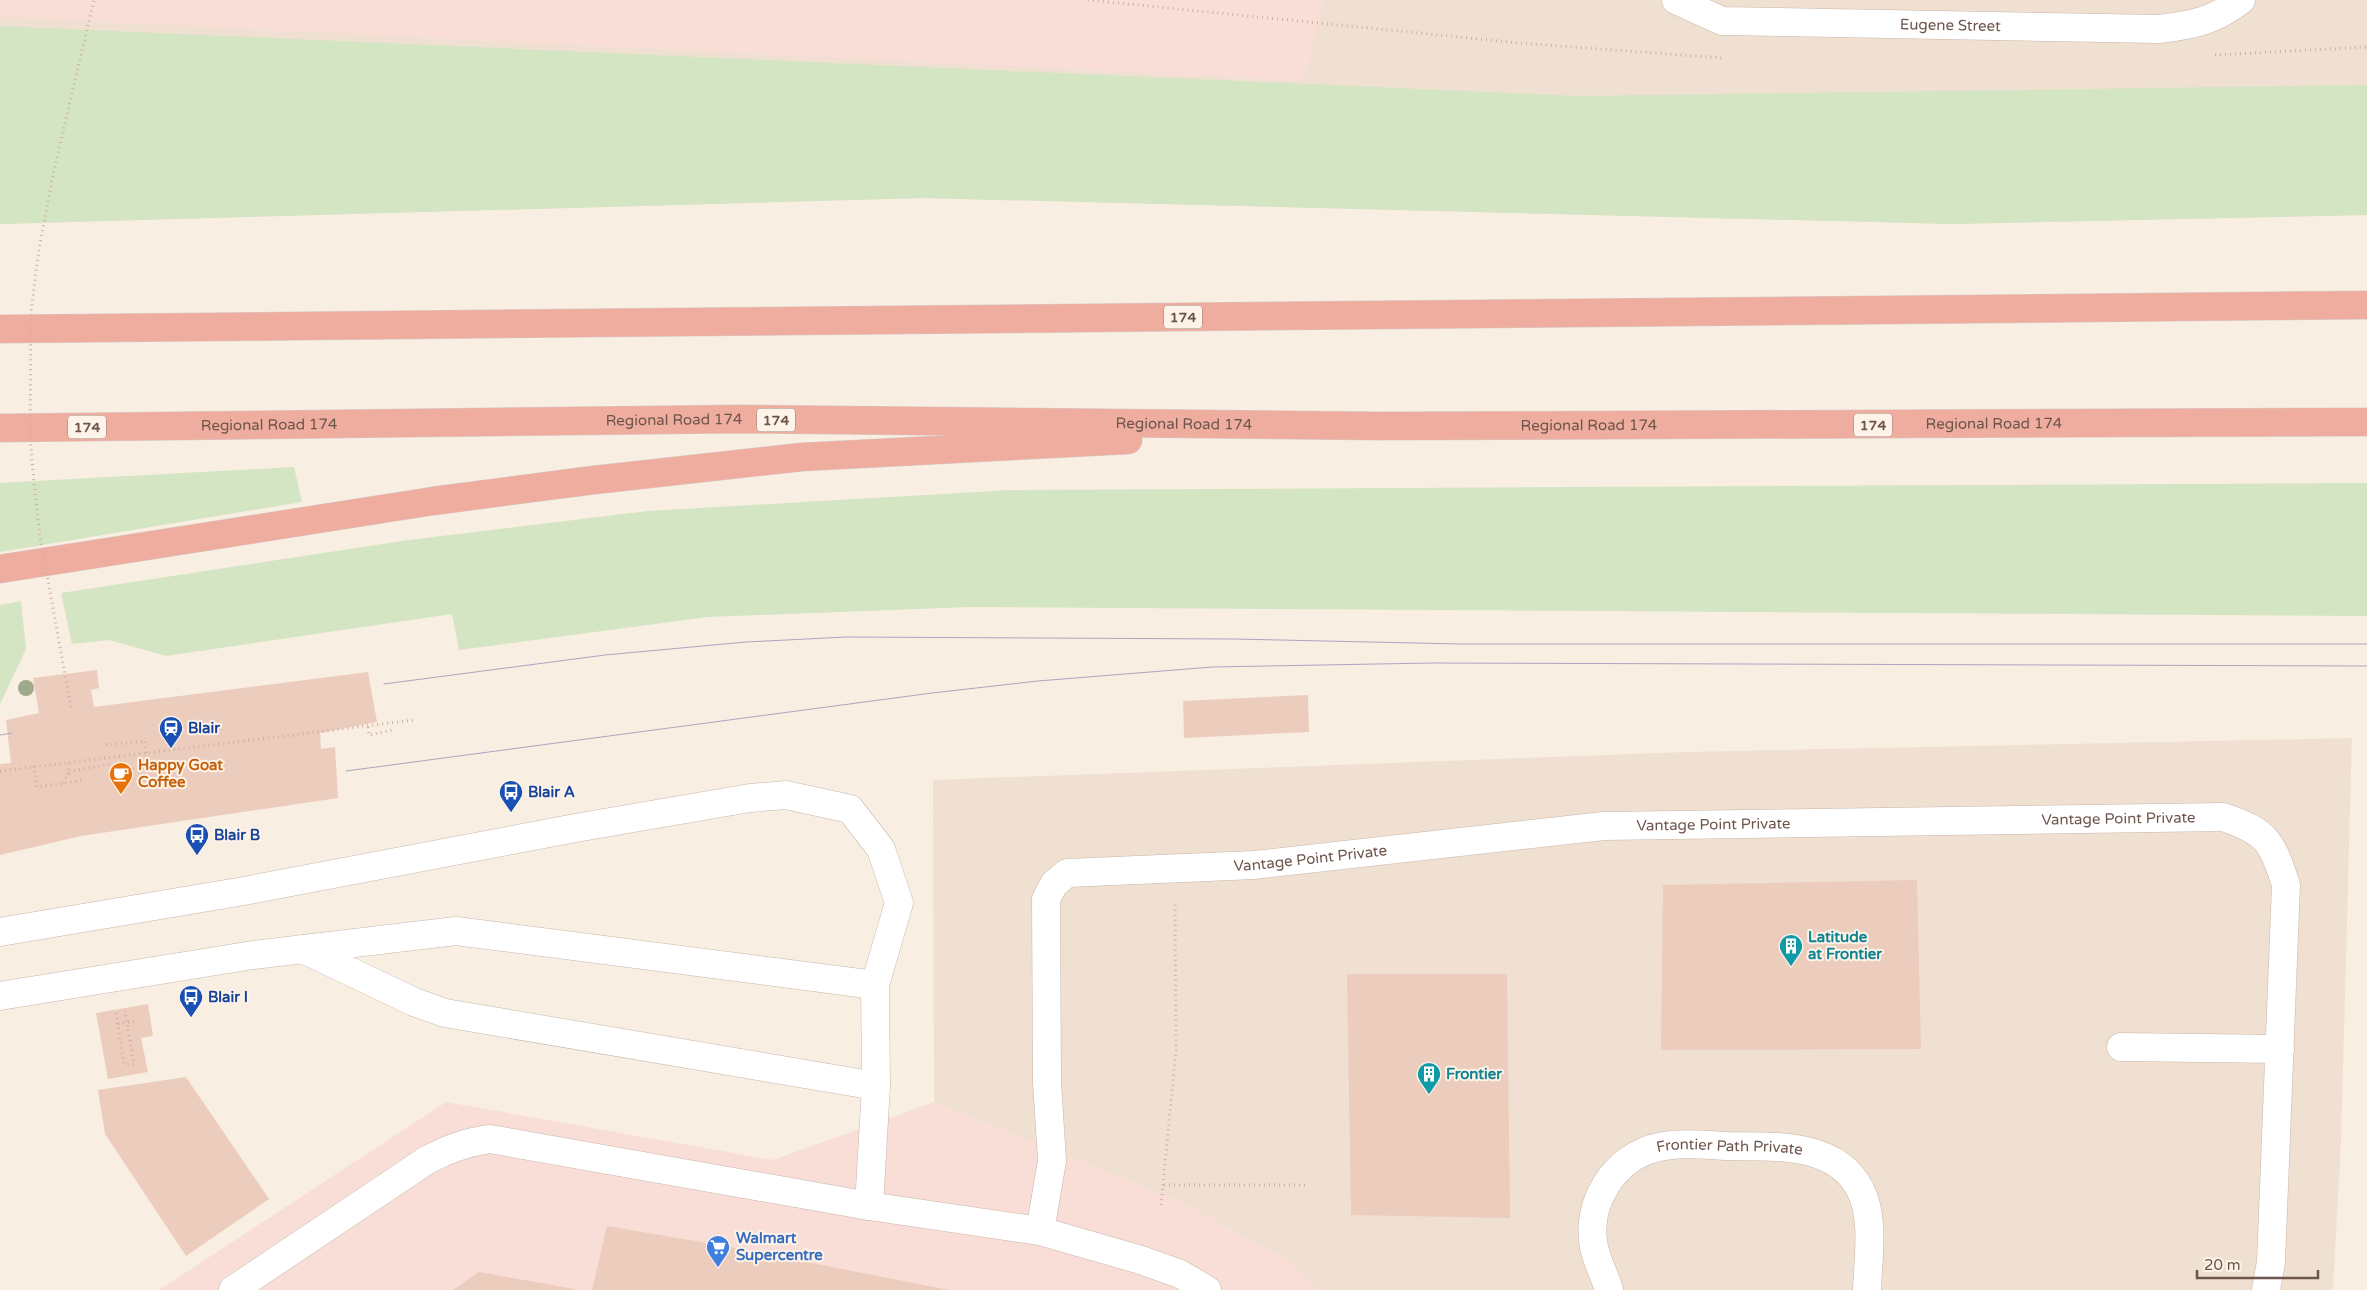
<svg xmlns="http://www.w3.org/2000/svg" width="2367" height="1290" font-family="'Varela Round',sans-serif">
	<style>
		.residential { fill: #f0e0d1 }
		.commercial { fill: #f9ded7 }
		.green { fill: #d3e5c3 }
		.building { fill: #ecccbd }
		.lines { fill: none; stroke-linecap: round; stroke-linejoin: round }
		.minor-casing { stroke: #c8b6aa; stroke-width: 29 }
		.highway-casing { stroke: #d6cfcd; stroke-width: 29 }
		.path { stroke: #d0afa0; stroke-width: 3; stroke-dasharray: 1 4; stroke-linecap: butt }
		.minor { stroke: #fff; stroke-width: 28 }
		.highway { stroke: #eead9f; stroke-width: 28 }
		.tram { stroke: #b0a3c1; stroke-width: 1 }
		.path-bridge { stroke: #d0afa0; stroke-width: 3; stroke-dasharray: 1 4; stroke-linecap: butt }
		.tree { fill: #9faa8c }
		.labels { text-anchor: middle; stroke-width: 4; stroke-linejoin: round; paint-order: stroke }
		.shield { fill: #fdf3e8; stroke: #99847a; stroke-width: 1 }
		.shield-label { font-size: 14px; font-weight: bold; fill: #6e554b }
		.street-label { font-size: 15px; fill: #6e554b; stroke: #fdf3e8 }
		.transit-label { font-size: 15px; font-weight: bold; fill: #164399; stroke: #fdf3e8; text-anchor: start }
		.food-label { font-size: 15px; font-weight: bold; fill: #c56008; stroke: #fdf3e8; text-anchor: start }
		.culture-label { font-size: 15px; font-weight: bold; fill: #0d838f; stroke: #fdf3e8; text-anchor: start }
		.shop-label { font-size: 15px; font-weight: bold; fill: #366cbe; stroke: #fdf3e8; text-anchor: start }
	</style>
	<rect width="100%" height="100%" fill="#f9eee2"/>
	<path class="residential" d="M0,0h2367v215l-415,9 -1030,-26 -922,26z
		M2352,738l-11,403 -8,149h-1014l-28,-28 -110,-60 -247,-100 -1,-322 754,-28z"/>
	<path class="commercial" d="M0,0h1325l-21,81 -1304,-64z
		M446,1102l327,58 161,-58 247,100 110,60 28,28h-1160z"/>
	<path class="green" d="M0,26l1579,70 788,-11v130l-415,9 -1030,-26 -922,26z
		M294,467l8,35 -302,50v-69z
		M2367,483v133l-1397,-9 -262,10 -249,33 -7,-36 -286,42 -57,-16 -37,4 -11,-51 348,-53 239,-29 363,-21z
		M21,601l5,48 -26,55v-99z"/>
	<path class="building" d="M97,670l2,18 -8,2 3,17 274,-35 9,50 -57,11 1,16 14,-2 3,51 -257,38 -81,19v-91l11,-1 -5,-43 33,-7 -6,-35z
		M1308,695l1,37 -125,6 -1,-37z
		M1917,880l4,169 -260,1 2,-165z
		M1347,974h160l3,244 -159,-3z
		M148,1004l5,32 -12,2 7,34 -40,7 -12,-66z
		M186,1077l83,122 -83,57 -81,-122 -7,-44z
		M607,1226l118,20 224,44h-357z
		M479,1272l96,17v1h-122z"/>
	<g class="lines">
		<g class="minor-casing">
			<g id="minor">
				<path id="s1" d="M1676,0l46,21 437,8c34,-4 55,-8 82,-29"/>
				<path d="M0,932l244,-41 337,-64 169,-29 36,-3 64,14 31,40 18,54 -24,82 1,101 -7,120"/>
				<path d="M303,949l111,53 31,11 431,73"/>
				<path d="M0,996l253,-41 203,-24 419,54"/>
				<path d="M2121,1047l159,2"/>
				<path id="s2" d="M1040,1231l12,-70 -5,-79 -1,-183 8,-15 13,-11 187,-8 350,-39 619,-9c45,15 49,25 63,68l-15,377 -5,28"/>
				<path d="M233,1290l194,-130c21,-11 39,-18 63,-21l379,67 171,25 101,29 39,14 27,16"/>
				<path id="s3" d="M1609,1290c-4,-14 -12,-28 -15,-43 -9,-44 21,-91 65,-100 22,-5 46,-2 68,-1 46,1 108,-5 133,43 15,29 8,69 7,101"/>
			</g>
		</g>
		<g class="highway-casing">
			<g id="highway">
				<path d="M0,329l2367,-24"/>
				<path id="s4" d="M0,428l739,-9 639,7 989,-4"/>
				<path d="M0,569l433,-68 161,-21 208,-23 326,-17"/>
			</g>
		</g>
		<path class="path" d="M1088,0l431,43 203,15
			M2215,55l152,-8
			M368,727l1,8 23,-5
			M106,745l39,-4 3,26 -37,5
			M34,766l3,21 48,-7
			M0,771l414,-51
			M69,772l40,-8
			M63,783l6,-11 -1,-9
			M116,1013l8,51h10l-9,-53
			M118,1024l17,-3
			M1164,1185h142
			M1161,1205l15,-154 -1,-147"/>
		<use href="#minor" class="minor"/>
		<use href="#highway" class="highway"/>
		<path class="tram" d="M384,684l221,-29 141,-13 100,-5 388,2 226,5h907
			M0,735l12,-2
			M346,771l586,-78 106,-12 174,-14 220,-4 935,3"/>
		<path class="path-bridge" d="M71,707l-31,-170 -6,-54 -4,-45 1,-127 8,-62 15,-79 40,-170"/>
	</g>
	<circle class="tree" cx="26" cy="688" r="8"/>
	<defs>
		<g id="station-pin" transform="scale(1.25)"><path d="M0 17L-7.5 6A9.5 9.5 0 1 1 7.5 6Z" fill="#1a4fb4" stroke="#fdf3e8"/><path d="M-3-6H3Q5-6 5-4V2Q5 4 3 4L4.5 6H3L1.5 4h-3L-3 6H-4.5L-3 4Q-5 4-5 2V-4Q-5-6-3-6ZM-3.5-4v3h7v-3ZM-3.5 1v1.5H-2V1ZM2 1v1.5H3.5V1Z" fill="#fff"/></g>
		<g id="cafe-pin" transform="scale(1.25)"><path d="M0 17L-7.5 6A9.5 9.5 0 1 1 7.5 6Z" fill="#e8710a" stroke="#fdf3e8"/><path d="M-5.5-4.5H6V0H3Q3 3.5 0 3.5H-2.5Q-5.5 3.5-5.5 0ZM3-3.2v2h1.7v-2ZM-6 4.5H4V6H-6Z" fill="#fff"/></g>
		<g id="bus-pin" transform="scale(1.25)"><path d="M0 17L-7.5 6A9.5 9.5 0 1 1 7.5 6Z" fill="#1a4fb4" stroke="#fdf3e8"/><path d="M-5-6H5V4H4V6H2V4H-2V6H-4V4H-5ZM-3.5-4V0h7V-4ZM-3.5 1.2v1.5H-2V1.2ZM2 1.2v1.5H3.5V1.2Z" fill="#fff"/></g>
		<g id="building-pin" transform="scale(1.25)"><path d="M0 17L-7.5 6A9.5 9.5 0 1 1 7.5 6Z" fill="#0f9aa8" stroke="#fdf3e8"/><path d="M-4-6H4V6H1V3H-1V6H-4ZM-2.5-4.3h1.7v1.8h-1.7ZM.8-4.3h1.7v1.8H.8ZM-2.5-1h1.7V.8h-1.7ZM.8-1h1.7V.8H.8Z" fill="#fff"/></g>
		<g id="supermarket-pin" transform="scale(1.25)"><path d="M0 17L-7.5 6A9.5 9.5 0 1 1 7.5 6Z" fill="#3f7fe0" stroke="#fdf3e8"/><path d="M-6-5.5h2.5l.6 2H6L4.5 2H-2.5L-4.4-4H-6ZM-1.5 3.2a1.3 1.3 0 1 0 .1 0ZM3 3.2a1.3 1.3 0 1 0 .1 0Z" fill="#fff"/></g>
	</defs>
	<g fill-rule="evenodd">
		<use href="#station-pin" x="171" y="728"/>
		<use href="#cafe-pin" x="121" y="774"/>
		<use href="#bus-pin" x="511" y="792"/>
		<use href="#bus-pin" x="197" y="835"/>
		<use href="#building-pin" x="1791" y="946"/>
		<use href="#bus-pin" x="191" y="997"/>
		<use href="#building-pin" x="1429" y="1074"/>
		<use href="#supermarket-pin" x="718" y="1247"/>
	</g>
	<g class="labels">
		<g class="shield">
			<rect x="1164" y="305.5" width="38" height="23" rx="4"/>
			<rect x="757" y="408.5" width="38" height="23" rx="4"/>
			<rect x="1854" y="413.5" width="38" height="23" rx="4"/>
			<rect x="68" y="415.5" width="38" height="23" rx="4"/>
		</g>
		<g class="shield-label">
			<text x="1183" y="322">174</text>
			<text x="776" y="425">174</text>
			<text x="1873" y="430">174</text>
			<text x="87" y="432">174</text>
		</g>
		<g class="street-label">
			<text dy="5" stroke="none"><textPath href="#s1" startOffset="279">Eugene Street</textPath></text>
			<text dy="5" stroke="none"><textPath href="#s4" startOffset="674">Regional Road 174</textPath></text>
			<text dy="5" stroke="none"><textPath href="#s4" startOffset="269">Regional Road 174</textPath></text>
			<text dy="5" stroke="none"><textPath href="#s4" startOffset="1184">Regional Road 174</textPath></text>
			<text dy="5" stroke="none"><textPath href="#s4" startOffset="1994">Regional Road 174</textPath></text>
			<text dy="5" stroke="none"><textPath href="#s4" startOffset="1589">Regional Road 174</textPath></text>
			<text dy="5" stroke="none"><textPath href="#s2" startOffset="1421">Vantage Point Private</textPath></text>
			<text dy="5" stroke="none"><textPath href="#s2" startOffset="1016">Vantage Point Private</textPath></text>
			<text dy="5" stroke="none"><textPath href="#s2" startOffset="611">Vantage Point Private</textPath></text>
			<text dy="5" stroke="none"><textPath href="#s3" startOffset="248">Frontier Path Private</textPath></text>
		</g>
		<g class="transit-label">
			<text x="188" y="733">Blair</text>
			<text x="528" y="797">Blair A</text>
			<text x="214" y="840">Blair B</text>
			<text x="208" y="1002">Blair I</text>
		</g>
		<g class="food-label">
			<text x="138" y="770">Happy Goat<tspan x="138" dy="17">Coffee</tspan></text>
		</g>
		<g class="culture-label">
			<text x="1808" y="942">Latitude<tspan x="1808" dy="17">at Frontier</tspan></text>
			<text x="1446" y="1079">Frontier</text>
		</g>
		<g class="shop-label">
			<text x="736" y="1243">Walmart<tspan x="736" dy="17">Supercentre</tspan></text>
		</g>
	</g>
	<path d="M2197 1270v8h121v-8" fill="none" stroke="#6e554b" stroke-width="2.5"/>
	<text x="2204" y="1270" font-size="15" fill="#6e554b" stroke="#fdf3e8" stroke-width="4" paint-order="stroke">20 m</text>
</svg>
